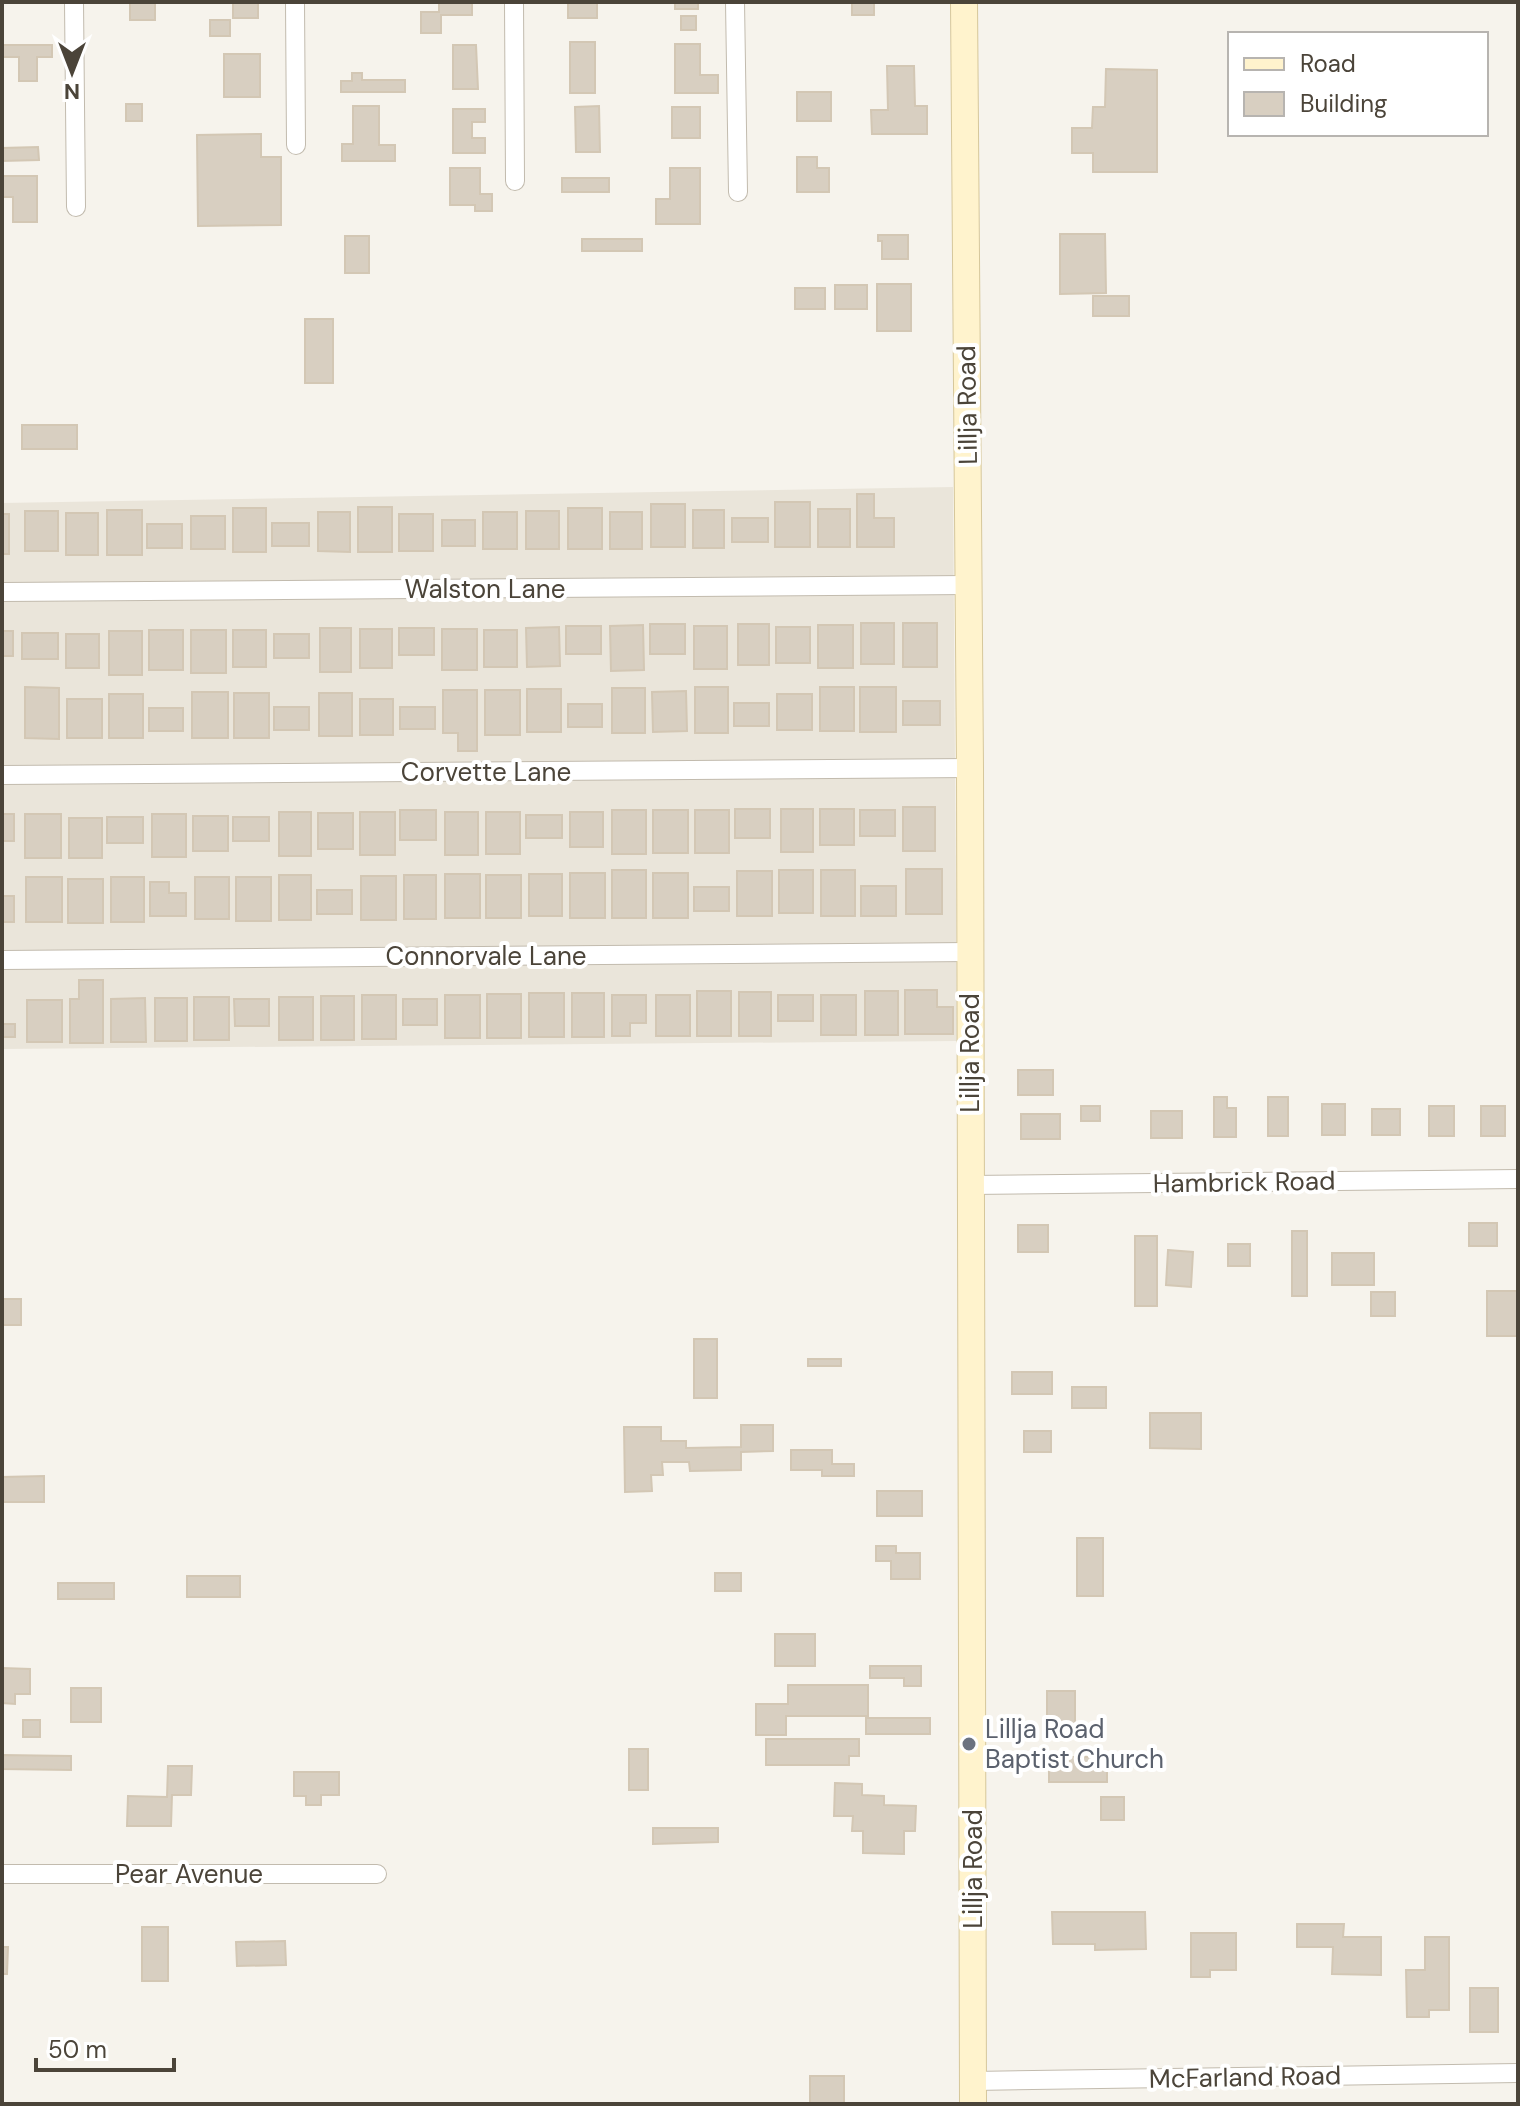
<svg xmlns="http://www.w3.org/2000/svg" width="1520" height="2106" font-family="'DM Sans',sans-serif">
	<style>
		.residential { fill: #eae5da }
		.building { fill: #d8cfc1; stroke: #d3c7b4; stroke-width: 2 }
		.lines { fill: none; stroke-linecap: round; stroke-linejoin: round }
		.street-casing { stroke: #c2bbae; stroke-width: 20 }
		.secondary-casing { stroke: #d6c79b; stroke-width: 28 }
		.street { stroke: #fff; stroke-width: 18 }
		.secondary { stroke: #fff3cd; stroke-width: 26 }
		.worship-dot { fill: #6b7280; stroke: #fff; stroke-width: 3 }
		.labels { text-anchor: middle; stroke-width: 8; stroke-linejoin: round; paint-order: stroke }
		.street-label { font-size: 26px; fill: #4b4439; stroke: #fff }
		.worship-label { font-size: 26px; fill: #5b616d; stroke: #fff; text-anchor: start }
	</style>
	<rect width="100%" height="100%" fill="#f6f3ec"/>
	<path class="residential" d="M953,487l4,554 -955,8v-546z"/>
	<path class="building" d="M130,2h25v18h-25z
		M233,2h25v16h-25z
		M439,2h33v13h-31v18h-20v-21h18z
		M568,2h29v16h-29z
		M675,2h23v7h-23z
		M852,2h22v13h-22z
		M681,16h15v14h-15z
		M210,20h20v16h-20z
		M570,42h25v51h-25z
		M675,44h25v31h18v18h-43z
		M2,45h50v12h-15v24h-18v-24h-17z
		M453,45h23l2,44h-25z
		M224,54h36v43h-36z
		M887,66h27l1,40h12v28h-55l-1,-24h17z
		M1106,69l51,1v102h-64v-19h-21v-25h20l1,-21h12z
		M352,73h10v7h43v12h-64v-11h11z
		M797,92h34v29h-34z
		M126,104h16v17h-16z
		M353,106h26v39h16v16h-53v-17h11z
		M599,106l1,46h-24l-1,-45z
		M672,107h28v31h-28z
		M453,109h32v13h-13v16h13v15h-32z
		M261,134v23h20v68l-83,1 -1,-91z
		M38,147l1,13 -37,1v-13z
		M797,157h20v11h12v24h-32z
		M450,168h30v26h12v17h-17v-6h-25z
		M670,168h30v56h-44v-25h14z
		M2,176h35v46h-24v-25h-11z
		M562,178h47v14h-47z
		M1060,234h45l1,59 -46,1z
		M878,235h30v24h-26v-18h-4z
		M345,236h24v37h-24z
		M582,239h60v12h-60z
		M877,284h34v47h-34z
		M835,285h32v24h-32z
		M795,288h30v21h-30z
		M1093,296h36v20h-36z
		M305,319h28v64h-28z
		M22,425h55v24h-55z
		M857,494h17v24h20v29h-37z
		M775,502h35v45h-35z
		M651,504h34v43h-34z
		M358,507h34v45h-34z
		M233,508h33v44h-33z
		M568,508h34v41h-34z
		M818,509h32v38h-32z
		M107,510h35v45h-35z
		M693,510h31v38h-31z
		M25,511h33v40h-33z
		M526,511h33v38h-33z
		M318,512h32v40l-32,-1z
		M483,512h34v37h-34z
		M610,512h32v37h-32z
		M66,513h32v42h-32z
		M2,514h7v40h-7z
		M399,514h34v37h-34z
		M191,516h34v33h-34z
		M732,518h36v24h-36z
		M442,520h33v26h-33z
		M272,523h37v23h-37z
		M147,524h35v24h-35z
		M861,623h33v41h-33z
		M903,623h34v44h-34z
		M650,624h35v30h-35z
		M738,624h31v41h-31z
		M643,625l1,45 -33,1 -1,-45z
		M818,625h35v43h-35z
		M566,626h35v28h-35z
		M694,626h33v43h-33z
		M559,627l1,39 -33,1 -1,-39z
		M776,627h34v36h-34z
		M320,628h31v44h-31z
		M399,628h35v27h-35z
		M360,629h32v39h-32z
		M442,629h35v41h-35z
		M149,630h34v40h-34z
		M191,630h35v43h-35z
		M233,630h33v37h-33z
		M484,630h33v37h-33z
		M2,631h11v25h-11z
		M109,631h33v44h-33z
		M22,633h36v26h-36z
		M66,634h33v34h-33z
		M274,634h35v24h-35z
		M25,687l34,1v51l-34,-1z
		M695,687h33v46h-33z
		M820,687h34v44h-34z
		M860,687h36v45h-36z
		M612,688h33v45h-33z
		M527,689h34v43h-34z
		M443,690h34v61h-19v-18h-15z
		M485,690h35v45h-35z
		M686,691l1,40 -34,1 -1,-40z
		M192,692h36v46h-36z
		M234,693h35v45h-35z
		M319,693h33v43h-33z
		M109,694h34v44h-34z
		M777,694h35v36h-35z
		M67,699h35v39h-35z
		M360,699h33v36h-33z
		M903,701h37v24h-37z
		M734,703h35v23h-35z
		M568,704h34v23h-34z
		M274,707h35v23h-35z
		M400,707h35v22h-35z
		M149,708h34v23h-34z
		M903,807h32v44h-32z
		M735,809h35v29h-35z
		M781,809h32v43h-32z
		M820,809h34v36h-34z
		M400,810h36v30h-36z
		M612,810h34v44h-34z
		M653,810h35v43h-35z
		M695,810h34v43h-34z
		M860,810h35v26h-35z
		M279,812h32v44h-32z
		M360,812h35v43h-35z
		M445,812h33v43h-33z
		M486,812h34v42h-34z
		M570,812h33v35h-33z
		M318,813h35v36h-35z
		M2,814h12v27h-12z
		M25,814h36v44h-36z
		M152,814h34v43h-34z
		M526,815h36v23h-36z
		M193,816h35v35h-35z
		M107,817h36v26h-36z
		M233,817h36v24h-36z
		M69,818h33v40h-33z
		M906,869h36v45h-36z
		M612,870h34v48h-34z
		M779,870h34v43h-34z
		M821,870h34v46h-34z
		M737,871h35v45h-35z
		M570,873h35v45h-35z
		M653,873h35v45h-35z
		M445,874h35v44h-35z
		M529,874h33v42h-33z
		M279,875h32v45h-32z
		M404,875h32v44h-32z
		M486,875h35v43h-35z
		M361,876h35v44h-35z
		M26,877h36v45h-36z
		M111,877h33v45h-33z
		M195,877h34v42h-34z
		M236,877h35v44h-35z
		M68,879h35v44h-35z
		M150,882h19v11h17v23h-36z
		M861,886h35v30h-35z
		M694,887h35v24h-35z
		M317,890h35v24h-35z
		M2,896h12v26h-12z
		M79,980h24v63h-33v-44h9z
		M905,990h32v17h16v27h-48z
		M697,991h34v45h-34z
		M865,991h33v44h-33z
		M739,992h32v44h-32z
		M529,993h35v44h-35z
		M572,993h32v44h-32z
		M487,994h34v44h-34z
		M362,995h34v44h-34z
		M445,995h35v43h-35z
		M612,995h34v28h-16v13h-18z
		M656,995h34v41h-34z
		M778,995h35v26h-35z
		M821,995h35v40h-35z
		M321,996h33v44h-33z
		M194,997h35v43h-35z
		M279,997h34v43h-34z
		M145,998l1,44h-35v-43z
		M155,998h32v43h-32z
		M234,999h35v27h-34z
		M403,999h34v26h-34z
		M27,1000h35v42h-35z
		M2,1024h13v13h-13z
		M1018,1070h35v25h-35z
		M1214,1097h13v11h9v29h-22z
		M1268,1097h20v39h-20z
		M1322,1104h23v31h-23z
		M1081,1106h19v15h-19z
		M1429,1106h25v30h-25z
		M1481,1106h24v30h-24z
		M1372,1109h28v26h-28z
		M1151,1111h31v27h-31z
		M1021,1114h39v25h-39z
		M1469,1223h28v23h-28z
		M1018,1225h30v27h-30z
		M1292,1231h15v65h-15z
		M1135,1236h22v70h-22z
		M1228,1244h22v22h-22z
		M1168,1250l25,2 -2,35 -25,-2z
		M1332,1253h42v32h-42z
		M1487,1291h30v45h-30z
		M1371,1292h24v24h-24z
		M2,1299h19v26h-19z
		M694,1339h23v59h-23z
		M808,1359h33v7h-33z
		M1012,1372h40v22h-40z
		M1072,1387h34v21h-34z
		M1150,1413h51v36l-51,-1z
		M741,1425h32v26l-32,1v18l-51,1 -1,-9h-27l1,13h-12l1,16 -27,1 -1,-65h37v14h25v7l55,-1z
		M1024,1431h27v21h-27z
		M791,1450h41v14h22v12h-32v-6h-31z
		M44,1476v26h-42v-25z
		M877,1491h45v25h-45z
		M1077,1538h26v58h-26z
		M876,1546h20v7h24v26h-29v-18h-15z
		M715,1573h26v18h-26z
		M187,1576h53v21h-53z
		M58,1583h56v16h-56z
		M775,1634h40v32h-40z
		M870,1666h51v20h-17v-8h-34z
		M2,1668l28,1v25h-15v10l-13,-1z
		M788,1685h80v31h-82v19h-30v-31h32z
		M71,1688h30v34h-30z
		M1047,1691h28v34h-28z
		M866,1718h64v16h-64z
		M23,1720h17v17h-17z
		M766,1739h93v17h-10v9h-83z
		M629,1749h19v41h-19z
		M2,1755l69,1v14l-69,-1z
		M1049,1757h58v25h-58z
		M168,1766h24l-1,29h-19l-1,31h-44l1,-30 39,1z
		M294,1772h45v23h-18v10h-15v-9h-12z
		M835,1783l27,1v11l22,1v9l32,1 -1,25h-11v23l-41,-1v-22h-11l1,-15h-19z
		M1101,1797h23v23h-23z
		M653,1828h65v14l-65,2z
		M1052,1912h93l1,37 -51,1v-6h-42z
		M1297,1924h47l-1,13h38v38l-49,-1 1,-27h-36z
		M142,1927h26v54h-26z
		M1191,1933h45v37h-26v7h-19z
		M1425,1937h24v73h-20v7h-22l-1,-47h19z
		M285,1941l1,24 -49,1 -1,-24z
		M2,1947h6l-1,27h-5z
		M1470,1988h28v44h-28z
		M810,2076h34v28h-34z"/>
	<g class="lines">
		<g class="street-casing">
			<path id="street" d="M74,2l2,205
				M295,2l1,143
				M514,2l1,179
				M735,2l3,190
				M2,592l967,-7
				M2,775l968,-7
				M2,960l968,-8
				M970,1185l548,-6
				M2,1874h375
				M973,2081l545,-8"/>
		</g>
		<g class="secondary-casing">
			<path id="secondary" d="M964,2l6,766 3,1336"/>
		</g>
		<use href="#street" class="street"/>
		<use href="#secondary" class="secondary"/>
	</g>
	<circle class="worship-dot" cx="969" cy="1744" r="8"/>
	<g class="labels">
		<g class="street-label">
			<text transform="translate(967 405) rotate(-91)" y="9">Lillja Road</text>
			<text x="485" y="598">Walston Lane</text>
			<text x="486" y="781">Corvette Lane</text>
			<text x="486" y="965">Connorvale Lane</text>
			<text transform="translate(970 1053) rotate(-90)" y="9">Lillja Road</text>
			<text transform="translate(1244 1182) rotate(-1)" y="9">Hambrick Road</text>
			<text transform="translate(973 1869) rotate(-90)" y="9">Lillja Road</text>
			<text x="189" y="1883">Pear Avenue</text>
			<text transform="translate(1245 2077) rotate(-1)" y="9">McFarland Road</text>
		</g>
		<g class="worship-label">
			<text x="985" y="1738">Lillja Road<tspan x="985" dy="30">Baptist Church</tspan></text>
		</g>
	</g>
	<rect width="1520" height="2106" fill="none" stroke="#4b4439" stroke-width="8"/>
	<rect x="1228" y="32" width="260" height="104" fill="#ffffff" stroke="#b7b4b0" stroke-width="2"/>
	<rect x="1244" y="58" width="40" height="12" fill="#fff3cd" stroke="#b7b4b0" stroke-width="2"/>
	<text x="1300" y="72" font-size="24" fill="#4b4439">Road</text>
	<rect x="1244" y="92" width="40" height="24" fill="#d8cfc1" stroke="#b7b4b0" stroke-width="2"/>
	<text x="1300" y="112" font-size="24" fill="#4b4439">Building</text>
	<g transform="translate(72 72) rotate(180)" stroke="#ffffff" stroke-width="6" paint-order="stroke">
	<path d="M0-6L14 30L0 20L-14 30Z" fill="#4b4439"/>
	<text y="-12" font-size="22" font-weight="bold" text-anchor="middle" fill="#4b4439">N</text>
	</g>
	<path d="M36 2058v12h138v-12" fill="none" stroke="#4b4439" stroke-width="4"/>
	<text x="48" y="2058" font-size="24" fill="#4b4439" stroke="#ffffff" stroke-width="6" paint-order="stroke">50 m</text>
</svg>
